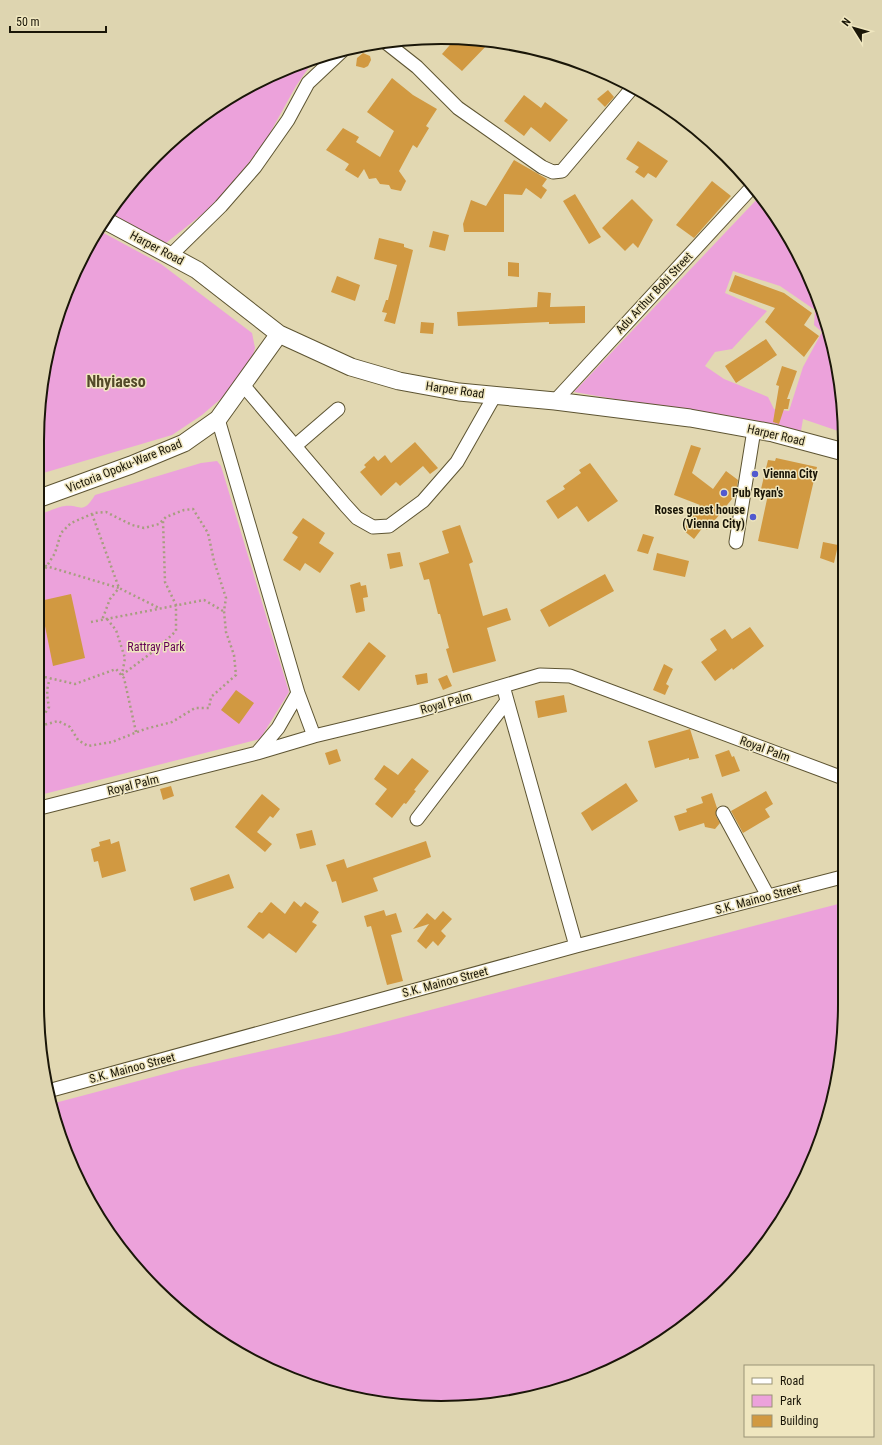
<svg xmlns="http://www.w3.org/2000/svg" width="882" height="1445" font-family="'Roboto Condensed',sans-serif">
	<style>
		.green { fill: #eca2db; fill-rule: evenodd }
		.building { fill: #d19941 }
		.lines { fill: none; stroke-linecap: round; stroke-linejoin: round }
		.minor-casing { stroke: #5d5432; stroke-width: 15 }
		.major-casing { stroke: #5d5432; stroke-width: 19 }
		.path { stroke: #a69e7f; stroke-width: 2.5; stroke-dasharray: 2 3; stroke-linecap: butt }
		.minor { stroke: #fff; stroke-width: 13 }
		.major { stroke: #fff; stroke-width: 17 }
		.poi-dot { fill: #5159cf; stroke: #efe6bf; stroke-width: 1.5 }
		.labels { text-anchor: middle; stroke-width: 3; stroke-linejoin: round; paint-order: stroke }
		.street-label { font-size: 12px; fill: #1a1608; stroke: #efe6bf }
		.poi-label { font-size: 12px; font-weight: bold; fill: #1a1608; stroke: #efe6bf; text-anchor: start }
		.park-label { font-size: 12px; fill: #630056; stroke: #efe6bf }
		.district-label { font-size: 16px; font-weight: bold; fill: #534a29; stroke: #efe6bf }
		.rim { fill: none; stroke: #1a1608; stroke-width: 2 }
	</style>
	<rect width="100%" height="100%" fill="#e2d8b2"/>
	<path class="green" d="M316,57l-20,29 -31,56 -32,41 -23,25 -44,35 -56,-30 10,-18 54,-58 65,-46z
		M760,196l31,43 33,72 20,103v19l-41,-14 -2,12 -227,-39zM733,271l47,15 35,24 -1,15 8,7 -19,35 -14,44 -15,-2 -6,-12 -44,-18 -19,-13 10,-14 17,-3 35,-38 -42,-18z
		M100,231l61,33 91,69 3,15 -4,13 -27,35 -22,19 -30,20 -132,39v-86l28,-101z
		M217,461l4,5 68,226 -29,47 -220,56v-281c8,-2 17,-7 25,-8 16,-2 17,10 30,-11l106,-32z
		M842,903v154l-28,101 -52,92 -35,40 -61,50 -95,47 -77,18 -53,3 -79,-8 -51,-13 -49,-21 -67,-41 -75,-75 -41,-67 -21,-49 -7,-30 136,-36 151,-34z"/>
	<path class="building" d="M456,38h11l23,4 -28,29 -20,-17z
		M363,53l7,3 1,4 -3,6 -4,2 -8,-2 1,-8z
		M392,78l21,17 24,14 -11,17 3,2 -12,20 -4,-3 -14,26 7,10 -5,10 -10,-2 -2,-4 -9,-1 -4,-6 -7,1 -5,-10 -6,9 -13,-8 4,-6 -23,-14 17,-22 16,9 -3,5 24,15 14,-26 -27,-19z
		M608,90l6,7 -9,10 -8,-8z
		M524,95l17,13 4,-6 23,18 -18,22 -19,-15 -7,9 -20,-15z
		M638,141l30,20 -12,17 -8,-5 -4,5 -9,-6 4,-5 -13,-8z
		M514,160l33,19 -5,7 5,4 -6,9 -15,-11 -4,7 -18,-1v38h-40l-1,-8 8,-24 15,6z
		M712,181l19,15 -37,42 -18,-13z
		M575,194l26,43 -12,7 -26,-43z
		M632,199l21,21 -15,28 -5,-5 -8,8 -23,-23z
		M433,231l16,4 -4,16 -16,-4z
		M379,238l25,6v3l9,3 -18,74 -11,-3 3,-8 -5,-1 4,-12h2l9,-35 -23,-6z
		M508,262l11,1v14l-11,-1z
		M735,275l49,18 28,20 -8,12 15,11 -15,21 -39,-35 10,-14 -46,-17z
		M337,276l23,9 -5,16 -24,-9z
		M538,292l13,1 -1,14 35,-1v17l-36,1v-2l-91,4 -1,-14 80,-5z
		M421,322l13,1 -1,11 -13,-1z
		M766,339l11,16 -41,28 -11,-17z
		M782,366l15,5 -10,28h3l-2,10h-4l-5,15 -6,-2 6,-36 -3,-1z
		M415,442l23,26 -8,6 -7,-8 -23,20 -4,-4 -15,14 -21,-24 6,-5 -2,-2 10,-9 4,5 7,-6 6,8z
		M691,445l10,3 -9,25 21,16 13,-18 12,9 -2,14 -29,36 -4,-3 -9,12 -11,-9 17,-25 -26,-10z
		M776,458l41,9 -19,82 -40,-8 11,-51 -8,-1 7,-29 7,1z
		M590,463l28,38 -30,21 -11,-16 -19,13 -12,-18 19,-12 -2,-3 18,-13 -2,-3z
		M303,518l22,15 -6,10 15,10 -14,20 -15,-10 -5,8 -17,-11 15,-23 -6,-4z
		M460,525l13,37 -4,2 14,52 24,-8 4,12 -24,8 9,33 -43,12 -7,-24 3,-1 -9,-34h-2l-9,-35 -5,1 -5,-17 30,-10 -7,-22z
		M643,534l11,3 -6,17 -11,-3z
		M823,542l15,3 -4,18 -14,-5z
		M400,552l3,14 -13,3 -3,-15z
		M657,553l32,8 -4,16 -32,-7z
		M605,574l9,17 -65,36 -9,-17z
		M360,582l1,4 5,-1 2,12 -5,1 2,13 -9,2 -6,-28z
		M71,594l14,64 -32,8 -13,-65z
		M750,627l14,19 -31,24 -1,-2 -17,13 -14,-19 16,-12 -7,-11 15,-10 7,10z
		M369,642l17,14 -27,35 -17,-14z
		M664,664l9,5 -7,15 3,2 -4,9 -12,-5z
		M427,673l1,10 -11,2 -2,-10z
		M447,675l5,11 -9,4 -5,-11z
		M236,690l18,13 -15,21 -18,-14z
		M564,695l3,17 -29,6 -3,-17z
		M690,729l9,29 -10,2v-2l-34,10 -7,-27z
		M337,749l4,12 -12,4 -4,-12z
		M729,750l3,7 2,-1 6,15 -18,6 -7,-22z
		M412,758l17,13 -15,19 2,1 -10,13 -2,-1 -12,15 -17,-14 12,-15 -13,-10 10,-14 14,10z
		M626,783l12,18 -46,30 -11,-18z
		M171,786l3,10 -11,4 -3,-11z
		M766,791l7,13 -8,5 5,8 -27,16 -12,-22z
		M712,793l5,15 -1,8 4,7 -5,6 -10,-2 -1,-4 -25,8 -5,-15 13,-4 -1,-3 17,-6 -2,-6z
		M262,794l18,15 -7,9 -3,-2 -13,16 15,12 -7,8 -30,-25z
		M312,830l4,15 -16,4 -4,-15z
		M110,839l1,5 8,-3 7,30 -24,7 -4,-17 -4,1 -3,-13 9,-3 -1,-4z
		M426,841l5,16 -58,21 5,13 -36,12 -6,-22 -4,1 -6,-17 18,-6 3,9z
		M229,874l5,14 -40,13 -4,-13z
		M294,901l7,6 4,-5 14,10 -7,10 5,3 -21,28 -27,-20 -6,6 -16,-12 12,-15 3,1 9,-11 14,12z
		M384,910l2,6 10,-3 6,19 -11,3 12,46 -16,4 -16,-59 -4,1 -3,-11z
		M443,911l9,8 -11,12 5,5 -8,10 -5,-5 -7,8 -9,-8 12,-17 -16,5 14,-16 8,7z"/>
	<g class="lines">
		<g class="minor-casing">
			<path id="minor" d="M384,41l33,26 41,41 84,59 11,5 9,-1 71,-84
				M170,256l51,-50 34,-39 33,-47 20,-37 34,-32
				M243,385l103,121 11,12 16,9 16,-1 34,-25 34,-39 38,-67
				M555,401l198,-215
				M218,419l80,274 16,43
				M295,446l43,-37
				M736,542l18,-112
				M503,686l73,260
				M257,753l21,-25 20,-35
				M40,808l217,-55 57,-17 104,-25 122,-36 30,1 273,102
				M723,813l45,83
				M417,819l90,-118
				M48,1091l528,-145 266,-69"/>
		</g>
		<g class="major-casing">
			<path id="major" d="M106,221l91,49 82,64 72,33 48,14 60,11 96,9 135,17 83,15 71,19
				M40,498l91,-33 53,-22 34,-24 61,-85"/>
		</g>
		<path class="path" d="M92,514l27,74 40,20
			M40,567l6,-1 73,22 -9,11 -8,21
			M40,577l15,-24 6,-20 10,-10 23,-10 12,-1 26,13 12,3 15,-4 7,-7 18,-7 9,-1 15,24 6,28 12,37 -2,13 2,21 8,23 2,20 -25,22 -2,11h-14l-23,14 -27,7 -33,13 -24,4 -10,-6 -8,-13 -12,-6 -18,5
			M107,619l9,11 9,28 -3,17
			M91,622l113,-22 19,11
			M122,675l37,-28 17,-16v-26l-11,-23 -2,-61
			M40,676l35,8 41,-15 8,9 12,54
			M40,721l9,-14c-2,-11 -3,-18 1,-28"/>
		<use href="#minor" class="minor"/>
		<use href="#major" class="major"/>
	</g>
	<g class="poi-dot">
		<circle cx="755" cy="474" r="4"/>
		<circle cx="724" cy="493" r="4"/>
		<circle cx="753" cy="517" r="4"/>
	</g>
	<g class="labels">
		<g class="street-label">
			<text transform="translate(157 248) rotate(28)" y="4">Harper Road</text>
			<text transform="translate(654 293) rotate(-47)" y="4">Adu Arthur Bobi Street</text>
			<text transform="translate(455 390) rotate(8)" y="4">Harper Road</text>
			<text transform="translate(776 435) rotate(13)" y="4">Harper Road</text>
			<text transform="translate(124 466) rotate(-22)" y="4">Victoria Opoku-Ware Road</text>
			<text transform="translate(446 703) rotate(-16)" y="4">Royal Palm</text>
			<text transform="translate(765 749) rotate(20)" y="4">Royal Palm</text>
			<text transform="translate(133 785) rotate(-14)" y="4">Royal Palm</text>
			<text transform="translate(758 899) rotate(-15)" y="4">S.K. Mainoo Street</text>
			<text transform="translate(445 982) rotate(-15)" y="4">S.K. Mainoo Street</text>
			<text transform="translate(132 1068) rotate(-15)" y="4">S.K. Mainoo Street</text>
		</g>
		<g class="poi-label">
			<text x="763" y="478">Vienna City</text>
			<text x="732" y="497">Pub Ryan's</text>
			<text x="745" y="514" text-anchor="end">Roses guest house<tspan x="745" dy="14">(Vienna City)</tspan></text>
		</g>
		<g class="park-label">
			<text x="156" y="651">Rattray Park</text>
		</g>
		<g class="district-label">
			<text x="116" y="387">Nhyiaeso</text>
		</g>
	</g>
	<path d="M0 0H882V1445H0ZM441 44H441A397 397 0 0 1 838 441V1004A397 397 0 0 1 441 1401H441A397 397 0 0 1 44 1004V441A397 397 0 0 1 441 44Z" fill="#ded5b0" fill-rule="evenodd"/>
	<path class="rim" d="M441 44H441A397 397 0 0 1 838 441V1004A397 397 0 0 1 441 1401H441A397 397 0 0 1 44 1004V441A397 397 0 0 1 441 44Z"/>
	<rect x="744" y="1365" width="130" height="72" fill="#efe6bf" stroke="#9a9376"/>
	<rect x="752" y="1378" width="20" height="6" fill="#ffffff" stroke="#9a9376"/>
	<text x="780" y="1385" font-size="12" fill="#1a1608">Road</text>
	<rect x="752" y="1395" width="20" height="12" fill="#eca2db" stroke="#9a9376"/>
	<text x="780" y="1405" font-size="12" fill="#1a1608">Park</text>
	<rect x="752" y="1415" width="20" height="12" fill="#d19941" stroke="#9a9376"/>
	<text x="780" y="1425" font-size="12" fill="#1a1608">Building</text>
	<g transform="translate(854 28) rotate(307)" stroke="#efe6bf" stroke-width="3" paint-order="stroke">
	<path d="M0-3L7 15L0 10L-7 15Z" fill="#1a1608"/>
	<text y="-6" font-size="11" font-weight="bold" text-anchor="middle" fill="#1a1608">N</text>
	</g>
	<path d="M10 26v6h96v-6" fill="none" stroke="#1a1608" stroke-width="2"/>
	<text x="16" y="26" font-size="12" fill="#1a1608" stroke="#efe6bf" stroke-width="3" paint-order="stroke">50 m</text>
</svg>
